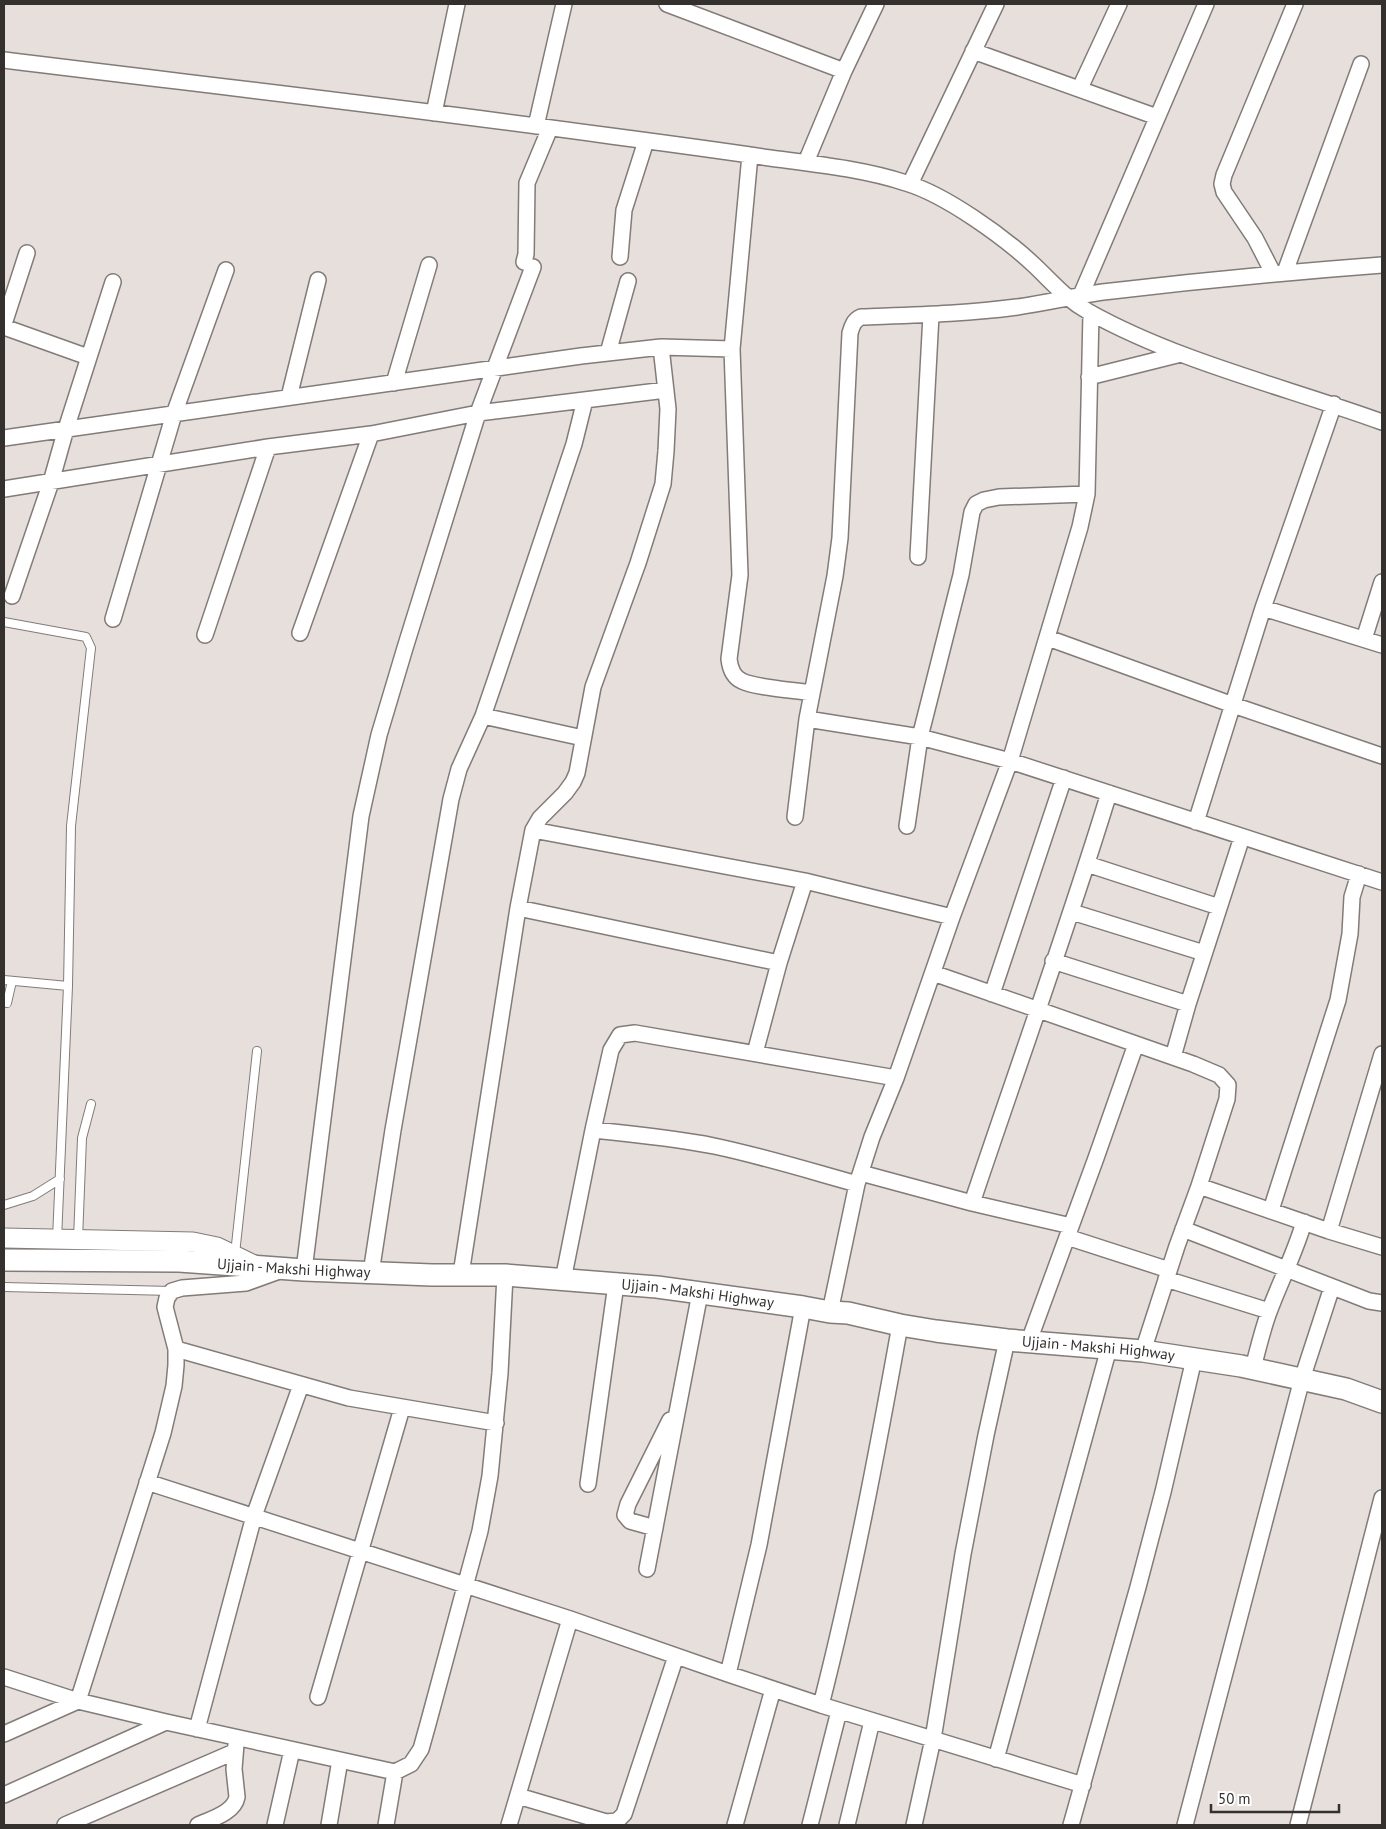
<svg xmlns="http://www.w3.org/2000/svg" width="1386" height="1829" font-family="'PT Sans',sans-serif">
	<style>
		.lines { fill: none; stroke-linecap: round; stroke-linejoin: round }
		.service-casing { stroke: #827b77; stroke-width: 10 }
		.minor-casing { stroke: #827b77; stroke-width: 18 }
		.tertiary-casing { stroke: #827b77; stroke-width: 21 }
		.secondary-casing { stroke: #827b77; stroke-width: 24 }
		.service { stroke: #fff; stroke-width: 8 }
		.minor { stroke: #fff; stroke-width: 15 }
		.tertiary { stroke: #fff; stroke-width: 19 }
		.secondary { stroke: #fff; stroke-width: 21 }
		.labels { text-anchor: middle; stroke-width: 4; stroke-linejoin: round; paint-order: stroke }
		.street-label { font-size: 15px; fill: #33302e; stroke: #fff }
	</style>
	<rect width="100%" height="100%" fill="#e7dfdb"/>
	<g class="lines">
		<g class="service-casing">
			<path id="service" d="M4,622l82,15 5,11 -20,178 -3,160 -11,253
				M4,980l64,6
				M7,1003l5,-22
				M4,1205l29,-9 27,-17
				M78,1239l4,-101 9,-34
				M235,1254l22,-203
				M4,1287l168,4"/>
		</g>
		<g class="minor-casing">
			<path id="minor" d="M667,4l177,67
				M973,51l184,66
				M4,60c202,25 405,48 607,76 53,7 106,14 159,22 45,6 93,11 136,25 40,12 98,54 128,82 19,18 32,34 55,47 90,50 197,75 293,110
				M1080,88l39,-84
				M434,113l23,-109
				M536,126l28,-122
				M750,155l-18,194 8,226 -11,84c1,9 4,18 13,22 14,7 53,9 70,12
				M806,162l38,-91 32,-67
				M910,184l86,-180
				M620,257l4,-47 22,-69
				M524,262l2,-8 1,-71 23,-55
				M1285,272l76,-208
				M1273,273l-18,-35 -31,-46 -2,-8 2,-9 71,-171
				M1081,295l125,-291
				M4,324l23,-71
				M4,327l84,30
				M608,353l20,-72
				M1089,377l92,-23
				M394,383l35,-118
				M289,397l29,-117
				M4,438l577,-82 80,-9 71,2
				M4,489l264,-42 103,-13 107,-21 188,-23
				M918,557l13,-242
				M12,596l39,-114 15,-53 47,-147
				M1263,608l119,37
				M113,619l61,-205 52,-144
				M300,633l71,-199
				M205,635l63,-188
				M1048,638l185,67 149,51
				M1364,639l18,-57
				M483,716l100,22
				M807,719l113,18 90,24 372,121
				M795,817l12,-98 28,-143 5,-38 10,-205c2,-7 4,-13 11,-16 52,-2 104,-3 156,-10 29,-4 57,-11 86,-15 93,-11 186,-20 279,-27
				M1196,822l67,-214 71,-204
				M907,826l13,-89 41,-162 11,-63 4,-8 8,-4 15,-3 88,-3
				M533,830l272,51 147,36
				M1087,864l132,43
				M518,908l261,55
				M1072,912l132,41
				M1053,961l135,43
				M933,973l260,91 26,11 9,10 -1,14 -28,87 -22,60 -34,105
				M992,994l72,-216
				M755,1053l24,-90 26,-82
				M1173,1057l15,-53 54,-167
				M593,1130c40,4 81,8 121,16 48,10 96,25 143,38
				M861,1173l111,30 99,23
				M1199,1186l130,45 53,16
				M972,1203c46,-137 95,-273 137,-410
				M1271,1210l67,-210 12,-66 2,-37 7,-23
				M1183,1229l186,72 13,2
				M1329,1231l53,-177
				M1067,1237l102,33
				M304,1270l57,-454 18,-81 26,-87 73,-235 55,-146
				M371,1273l22,-143 58,-331 8,-30 24,-53 14,-41 77,-231 11,-44
				M461,1274l57,-366 15,-78 7,-12 25,-25 8,-11 4,-9 16,-86 45,-124 25,-79 3,-33 2,-42 -7,-62
				M1166,1279l103,32
				M563,1280l30,-150 18,-80 9,-15 15,-2 261,45
				M830,1312l27,-128 15,-47 24,-59 56,-161 58,-156 70,-234 7,-33 4,-181
				M1029,1341l67,-183 40,-114
				M176,1349l173,49 147,25
				M1253,1368c5,-19 9,-37 16,-56 11,-30 26,-59 35,-90
				M147,1482l423,137 158,55 93,31 262,80
				M588,1484l28,-200
				M655,1528l-25,-7 -5,-6 3,-11 42,-84
				M647,1569l53,-276
				M728,1674l31,-129 44,-238
				M4,1677l74,24 88,21 229,50 16,-8 10,-15 7,-25 52,-193 10,-55 10,-103 5,-98
				M318,1697l84,-289
				M821,1705c32,-125 56,-252 79,-380
				M197,1729l57,-213 47,-131
				M4,1734l74,-33 85,-268 11,-47 2,-21v-16l-11,-42 2,-9 5,-7 10,-3 64,-5 36,-13
				M996,1759l113,-411
				M4,1795l162,-73
				M518,1796l88,26 11,-1 7,-7 52,-158
				M65,1825l169,-73
				M198,1825c13,-6 36,-12 39,-28l-3,-28 2,-25
				M275,1825l17,-75
				M329,1825l11,-65
				M386,1825l9,-53
				M509,1825l61,-206
				M735,1825l38,-136
				M810,1825l29,-114
				M847,1825l25,-104
				M914,1825l19,-86 30,-185 23,-119 21,-95
				M1071,1825l67,-238 25,-95 31,-133
				M1185,1825l117,-446 30,-92
				M1298,1825l84,-327"/>
		</g>
		<g class="tertiary-casing">
			<path id="tertiary" d="M4,1238l189,4 24,5 37,18"/>
		</g>
		<g class="secondary-casing">
			<g id="secondary">
				<path id="s1" d="M4,1260l175,1 125,9 128,5h73l152,12 146,20 27,5 18,1 52,12 36,6 71,9 136,11 98,15 105,23 36,13"/>
			</g>
		</g>
		<use href="#service" class="service"/>
		<use href="#minor" class="minor"/>
		<use href="#tertiary" class="tertiary"/>
		<use href="#secondary" class="secondary"/>
	</g>
	<g class="labels">
		<g class="street-label">
			<text dy="5" stroke="none"><textPath href="#s1" startOffset="290">Ujjain - Makshi Highway</textPath></text>
			<text dy="5" stroke="none"><textPath href="#s1" startOffset="695">Ujjain - Makshi Highway</textPath></text>
			<text dy="5" stroke="none"><textPath href="#s1" startOffset="1100">Ujjain - Makshi Highway</textPath></text>
		</g>
	</g>
	<rect width="1386" height="1829" fill="none" stroke="#33302e" stroke-width="10"/>
	<path d="M1211 1804v8h128v-8" fill="none" stroke="#33302e" stroke-width="2.5"/>
	<text x="1218" y="1804" font-size="15" fill="#33302e" stroke="#ffffff" stroke-width="4" paint-order="stroke">50 m</text>
</svg>
